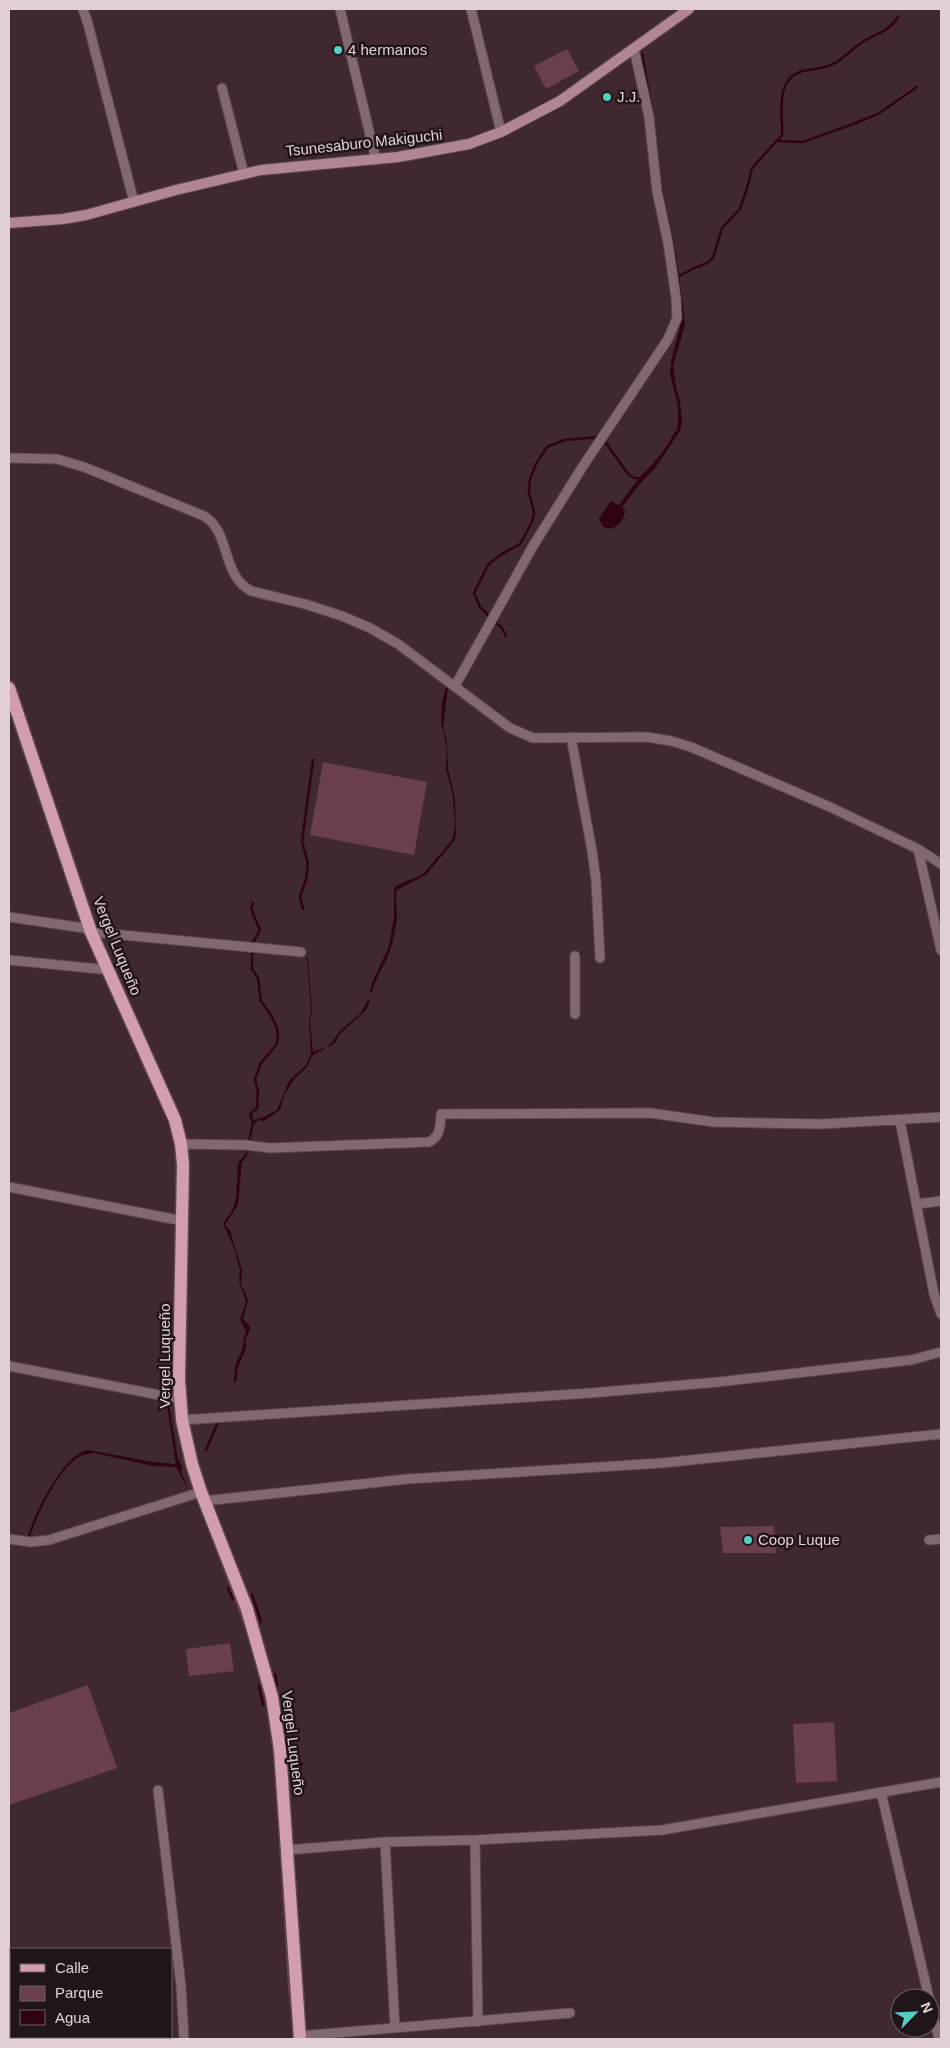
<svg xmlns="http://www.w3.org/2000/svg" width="950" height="2048" font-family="Arial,sans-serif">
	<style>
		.green { fill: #69404c }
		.water { fill: #2f0214 }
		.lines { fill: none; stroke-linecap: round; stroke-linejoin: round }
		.stream { stroke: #2f0214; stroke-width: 2.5 }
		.street-casing { stroke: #5d464d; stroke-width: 11 }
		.secondary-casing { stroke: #5d464d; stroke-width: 12 }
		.primary-casing { stroke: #5d464d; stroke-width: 15 }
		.street { stroke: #82686f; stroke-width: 9 }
		.secondary { stroke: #b08791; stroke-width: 10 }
		.primary { stroke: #d39eac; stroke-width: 12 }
		.poi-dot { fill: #56cec3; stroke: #201518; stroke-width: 2 }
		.labels { text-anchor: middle; stroke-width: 5; stroke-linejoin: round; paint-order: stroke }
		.poi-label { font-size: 15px; fill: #e0d0d4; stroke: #201518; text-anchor: start }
		.street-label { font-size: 15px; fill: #e0d0d4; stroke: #201518 }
	</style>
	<rect width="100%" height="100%" fill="#40282f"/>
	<path class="green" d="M567,49l12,22 -33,18 -12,-23z
		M9,700l75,226 81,181 11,30 3,28 -4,185 1,43 4,35 14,60 57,150 17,70 9,63 14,236h-1l-2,-18 -13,-218 -8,-62 -18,-70 -56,-151 -15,-60 -3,-27 -1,-51 4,-184 -4,-28 -10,-30 -81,-182 -74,-222z
		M323,762l104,20 -13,73 -104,-20z
		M774,1526l2,27h-53l-3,-26z
		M230,1643l4,28 -45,5 -3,-27z
		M88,1685l29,83 -108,37v-92z
		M834,1722l3,59 -41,2 -3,-59z"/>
	<path class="water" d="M643,52l12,71 7,63 14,68 7,51 2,20 -12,41 4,26 3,8 2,21 -2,10 -24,36 -18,19 -16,21 3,3c0,15 -21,29 -26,8l12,-17 8,4 18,-24 25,-28 15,-24 1,-7v-16l-8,-32 2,-17 7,-25 3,-25 -24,-122 -6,-62 -11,-69z
		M446,686l2,1 -5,41 4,14 1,27 7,30 1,37 -2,5 -28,34 -29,15c-2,7 -1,12 0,19 1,12 -3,24 -5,35 -4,17 -16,31 -20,48h-2l2,-9 17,-37 5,-28v-30c9,-8 22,-8 31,-16l27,-32 3,-13 -2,-31 -7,-27 1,-21 -6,-24 1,-21z
		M307,957l1,1 4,52 -2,12 3,30 14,-5 4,-4 10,-13 19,-16 8,-14 2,1 -4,9 -26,24 -5,9 -23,13 -6,12 -11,10 -11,17 -4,15 -16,11 -5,-1 -5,4 -4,17h-2l4,-20 12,-4 13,-7 12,-29 17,-16 5,-12 -2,-31 2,-12z
		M248,1150l-1,6 -5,6 -4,43 -13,20 5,5 6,21 6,19 -1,14 7,16 -5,19 6,6 1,5 -5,10 1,8 -9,22h-2c0,-8 5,-13 7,-21 2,-6 1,-11 4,-17l-6,-13 6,-17 -7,-21 1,-11 -6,-22 -11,-24 10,-15 3,-11 2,-35z
		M167,1405h2l9,55 2,1 2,8 -1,3 8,19 -13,-24 -23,-1 -59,-13c-5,1 -10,1 -15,4 -20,11 -42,58 -49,80l-2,-1c6,-22 36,-83 60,-86l65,12 23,2z"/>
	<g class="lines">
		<path class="stream" d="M778,141l25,1 50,-18 25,-10 39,-27
			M678,277l14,-8 15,-6 6,-5 9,-30 18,-19 8,-24 4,-17 30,-33c1,-22 -8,-56 21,-64 10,-2 21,-2 30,-7 11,-5 18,-15 28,-21 13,-9 28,-11 37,-26
			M604,440l24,34 6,4h8
			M490,617l-10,-10 -6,-14 14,-28 12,-10 20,-11 12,-22 2,-9 -5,-21 1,-13 6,-15 11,-17 17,-7 35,-3
			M494,621l8,7 4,8
			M303,909l-3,-12 6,-18 2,-15 -6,-23 11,-81
			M253,942l7,-12 -9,-21 2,-6
			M252,953v16l6,9 3,23 10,14 6,13 1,8 -1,8 -16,19 -6,16 3,13 -1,16 -7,6 3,8
			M235,1381l1,-12
			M206,1450l12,-28
			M228,1588l5,11
			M252,1594l9,28
			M275,1674l2,11
			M259,1686l4,19
			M286,1737l6,37
			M290,1767l5,1 7,-4"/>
		<g class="street-casing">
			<path id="street" d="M83,9l5,15 46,178
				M340,9l36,151
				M471,9l30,123
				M222,88l22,86
				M9,458l48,1 27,8 120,49c27,16 17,59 47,75l54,13 37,12 28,12 28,16 112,84 23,10 114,-1 24,4 20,6 139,60 88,42 23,15
				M455,686l78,-140 50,-80 85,-127 9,-21 -1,-20 -8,-55 -11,-52 -8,-74 -15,-68
				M571,737l21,114 4,29 4,78
				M918,849l23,101
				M9,917l75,11 7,4 210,20
				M575,956v58
				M9,960l100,10
				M900,1121l34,173 7,20
				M181,1144l64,1 25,3 159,-6c12,-6 11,-16 12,-28l209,-1 64,9 108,2 119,-7
				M9,1187l174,34
				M917,1204l24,-3
				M9,1366l171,33
				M182,1420l409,-27 127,-11 193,-22 30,-8
				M204,1501l204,-22 254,-16 279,-29
				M9,1539l22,3 18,-2 152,-48
				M929,1540l12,-1
				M158,1790l23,196 3,53
				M881,1792l48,206
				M475,1840l3,182
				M385,1842l10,186
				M287,1850l98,-8 90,-2 187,-10 279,-48
				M930,2003l9,36
				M300,2036l270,-23
				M39,2037v2"/>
		</g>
		<g class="secondary-casing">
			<path id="secondary" d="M9,223l54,-4 23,-4 90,-25 85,-20 137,-13 71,-13 32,-12 59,-31 129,-92"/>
		</g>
		<g class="primary-casing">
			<path id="primary" d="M9,688l82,244 84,188 6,24 2,21 -4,215 3,40 10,44 9,28 46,117 25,88 8,53 20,289"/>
		</g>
		<use href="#street" class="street"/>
		<use href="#secondary" class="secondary"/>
		<use href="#primary" class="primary"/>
	</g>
	<g class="poi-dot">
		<circle cx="338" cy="50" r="5"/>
		<circle cx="607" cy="97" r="5"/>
		<circle cx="748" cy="1540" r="5"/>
	</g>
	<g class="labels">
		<g class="poi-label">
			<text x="348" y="55">4 hermanos</text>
			<text x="617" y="102">J.J.</text>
			<text x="758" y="1545">Coop Luque</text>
		</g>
		<g class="street-label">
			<text transform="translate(364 143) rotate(-6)" y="5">Tsunesaburo Makiguchi</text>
			<text transform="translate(117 946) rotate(68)" y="5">Vergel Luqueño</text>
			<text transform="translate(165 1356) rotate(-90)" y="5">Vergel Luqueño</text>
			<text transform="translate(293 1743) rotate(83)" y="5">Vergel Luqueño</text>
		</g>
	</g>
	<rect width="950" height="2048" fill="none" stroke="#e0d0d4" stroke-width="20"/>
	<rect x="10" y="1948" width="162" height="90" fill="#201518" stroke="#6d6063"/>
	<rect x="20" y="1964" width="25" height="8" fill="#d39eac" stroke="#6d6063"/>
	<text x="55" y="1973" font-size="15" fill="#e0d0d4">Calle</text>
	<rect x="20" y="1986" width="25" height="15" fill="#69404c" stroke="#6d6063"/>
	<text x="55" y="1998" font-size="15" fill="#e0d0d4">Parque</text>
	<rect x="20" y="2010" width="25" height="15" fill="#2f0214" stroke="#6d6063"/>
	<text x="55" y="2023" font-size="15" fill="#e0d0d4">Agua</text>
	<g transform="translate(915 2013) rotate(66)"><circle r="24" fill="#201518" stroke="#6d6063"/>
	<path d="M0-4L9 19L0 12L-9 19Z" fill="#56cec3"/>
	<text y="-8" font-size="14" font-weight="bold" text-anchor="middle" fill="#e0d0d4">N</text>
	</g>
</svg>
